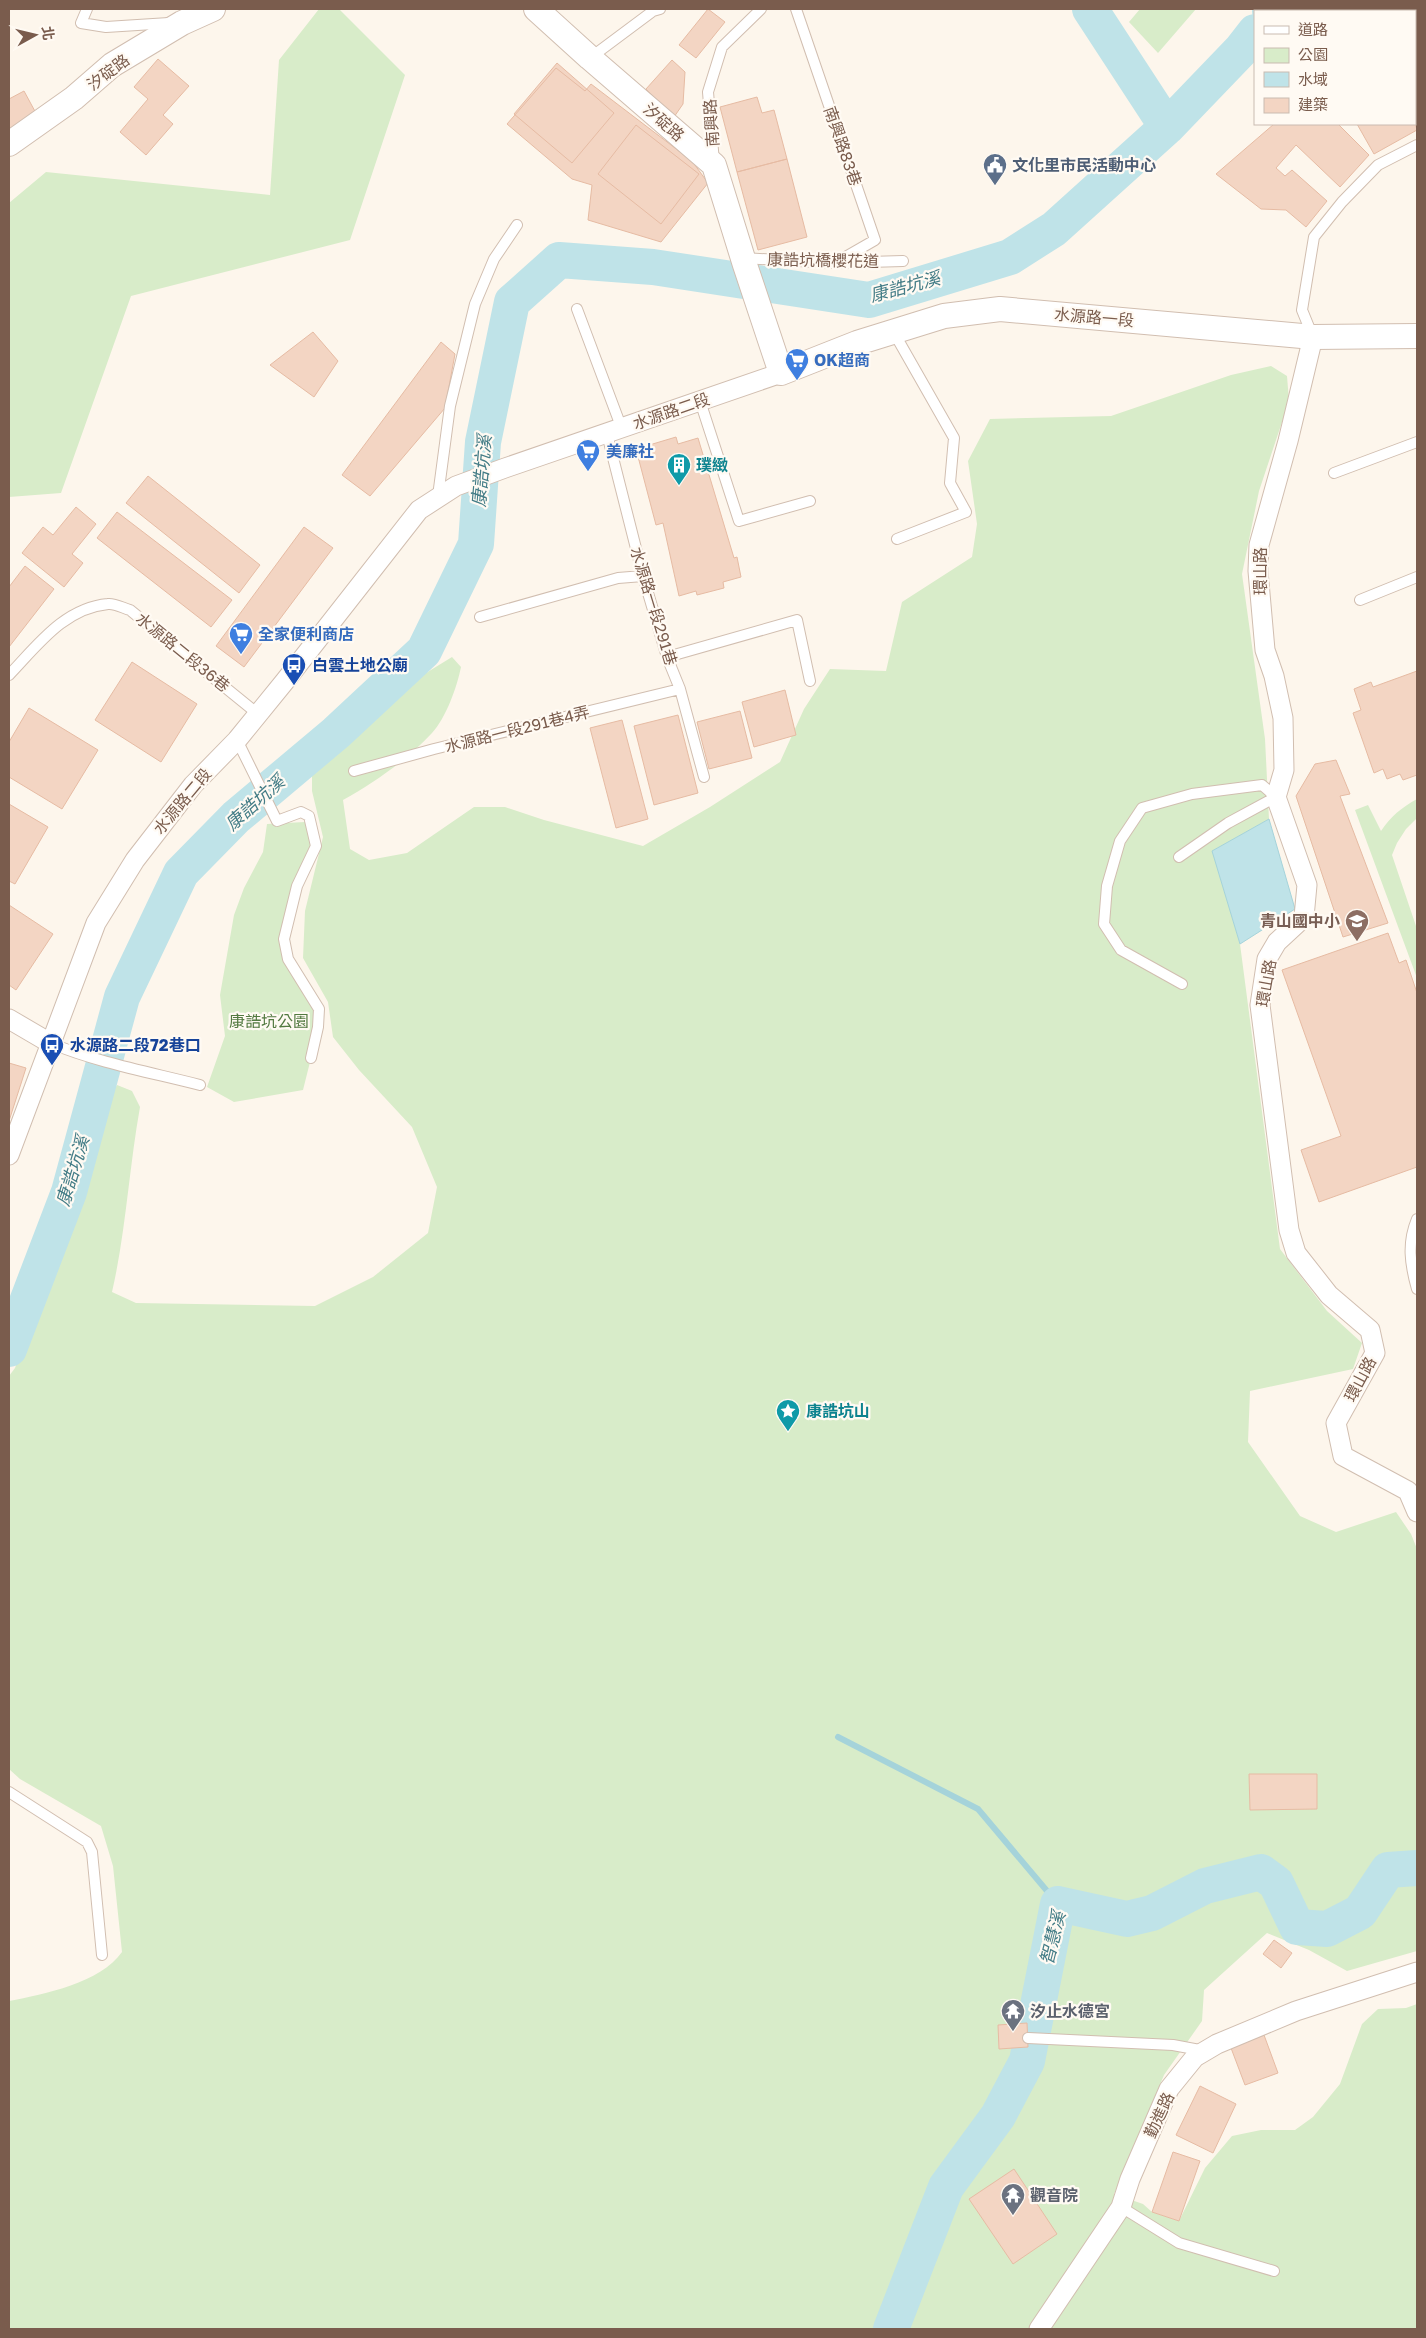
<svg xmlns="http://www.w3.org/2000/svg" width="1426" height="2338" font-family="'Golos Text','Noto Sans TC',sans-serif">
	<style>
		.green { fill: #d8ecc9 }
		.water { fill: #bfe3e8; stroke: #a5d3da }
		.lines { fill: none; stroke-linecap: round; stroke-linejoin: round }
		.stream { stroke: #a5d3da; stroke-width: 6 }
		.river { stroke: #bfe3e8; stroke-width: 36 }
		.building { fill: #f3d5c3; stroke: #e6bba3 }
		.service-casing { stroke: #d1beb0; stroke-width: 12 }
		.minor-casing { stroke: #d1beb0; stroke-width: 21 }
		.tertiary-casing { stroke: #d1beb0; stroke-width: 26 }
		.service { stroke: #fff; stroke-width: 10 }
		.minor { stroke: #fff; stroke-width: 19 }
		.tertiary { stroke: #fff; stroke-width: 24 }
		.labels { text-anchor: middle; stroke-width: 4.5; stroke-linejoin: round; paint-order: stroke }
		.street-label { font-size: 16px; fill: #7a5c4d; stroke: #fffaf3 }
		.service-label { font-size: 16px; font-weight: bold; fill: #4e5e75; stroke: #fffaf3; text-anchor: start }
		.shop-label { font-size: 16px; font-weight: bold; fill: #366cbe; stroke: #fffaf3; text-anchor: start }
		.culture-label { font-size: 16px; font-weight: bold; fill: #0d838f; stroke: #fffaf3; text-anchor: start }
		.transit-label { font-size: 16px; font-weight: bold; fill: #164399; stroke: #fffaf3; text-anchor: start }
		.education-label { font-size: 16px; font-weight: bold; fill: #785e54; stroke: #fffaf3; text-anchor: end }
		.park-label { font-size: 16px; fill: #537a41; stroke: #fffaf3 }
		.worship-label { font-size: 16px; font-weight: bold; fill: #5b616d; stroke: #fffaf3; text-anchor: start }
		.water-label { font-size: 18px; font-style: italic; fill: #437c86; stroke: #fffaf3 }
	</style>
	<rect width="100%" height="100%" fill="#fdf6ec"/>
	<path class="green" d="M319,9h20l66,66 -55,165 -219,56 -70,197 -52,4v-294l37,-31 224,23 9,-135z
		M1140,9h56l-38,44 -29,-31z
		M1271,366l16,10 2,25 -30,90 -17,83 23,165 4,80 -56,32 27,93 40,305 47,62 35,32 -9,26 -103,22 -2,51 52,74 36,16 60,-20 15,22 6,15v402l-70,20 -38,-21 -42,-17 -63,57 -2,31 -38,54 -50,119 29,10 9,8 27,9 26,-53 27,-32 29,-6h34l18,-13 27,-33 22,-60 16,-15 28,-1 11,-4v325h-1408v-328c36,-7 91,-18 113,-49l-9,-86 -12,-40 -81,-47 -11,-10v-393l6,-8 21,-56 22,-49 47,-158 12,-20 15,6 8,16c-11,61 -14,124 -28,185l24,11 179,3 58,-29 55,-44 9,-46 -25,-60 -53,-57 -26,-33 -5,-35 -25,-44 2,-47 18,-74 -11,-46v-15l101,-95 39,-24 9,10c-4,20 -15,51 -29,66 -24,26 -58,50 -89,67l7,49 19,11 38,-7 67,-46h31l39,13 99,26 67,-39 70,-45 24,-53 26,-40 56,2 16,-69 70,-45 5,-33 -9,-63 22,-42 121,-3 120,-41z
		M1417,799v19l-11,11 -9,14 -5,12 25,74v49l-62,-168 13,-5 13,26c10,-15 20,-23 36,-32z
		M305,822l7,26 -20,44 -12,57 39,60 -8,49 -8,32 -69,12 -27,-15 18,-51 -5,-41 14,-80 10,-27 19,-36 4,-28z"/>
	<path class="water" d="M1269,819l26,90 -55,35 -28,-93z"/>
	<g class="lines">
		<path class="stream" d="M838,1737l140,72 80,95"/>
		<path class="river" d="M1090,9l77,118
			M1270,11l2,-2
			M9,1349l60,-157 53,-195 59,-124 55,-56 100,-84 88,-82 52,-107 7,-102 29,-140 47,-42 94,7 216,33 141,-43 44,-28 113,-102 74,-77 14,-18
			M891,2329l55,-142 52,-71 29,-55 31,-157 69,15 25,-6 53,-27 56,-14 15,11 21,44 30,2 33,-17 28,-42 29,-2"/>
	</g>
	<path class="building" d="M708,9l17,13 -29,36 -17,-13z
		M1417,41v52l-2,1v-52z
		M158,59l31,27 -26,29 10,9 -27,31 -26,-23 28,-33 -14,-12z
		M672,60l13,12 -2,32 -9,13 -28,-28z
		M557,63l57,50 -42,50 -58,-49z
		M556,68l29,23 6,-7 101,77 16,22 -47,59 -73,-22 4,-35 -20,-6 -65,-55z
		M24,91l13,24 -28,14v-30z
		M757,97l5,16 12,-3 13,49 -50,13 -17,-65z
		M1415,123l2,7 -43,24 -17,-30z
		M1274,124h64l31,31 -29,32 -44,-42 -20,23 9,8 7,-6 35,31 -21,26 -20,-17 -25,-1 -45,-35z
		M636,125l63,49 -38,50 -63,-50z
		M787,159l20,78 -49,13 -21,-78z
		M313,332l25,29 -24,36 -44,-32z
		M441,342l14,12 -10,54 -75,88 -28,-21z
		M676,437l2,7 20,-6 36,120 3,-1 4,20 -18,5 1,6 -27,7 -1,-4 -17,5 -16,-73 -7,2 -20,-76z
		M148,476l112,89 -21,28 -113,-90z
		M76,507l20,17 -24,30 11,9 -19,24 -42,-34 21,-26 10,8z
		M117,512l115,88 -21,27 -114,-89z
		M304,527l29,21 -89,119 -28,-21z
		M25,566l29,23 -45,58v-60z
		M132,662l65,42 -36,58 -66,-42z
		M1417,671v104l-14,5 -3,-6 -13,5 -4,-10 -9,4 -21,-60 8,-3 -7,-21 17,-7 2,5z
		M785,690l11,45 -42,12 -12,-45z
		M29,708l69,42 -36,59 -53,-32v-35z
		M740,711l12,47 -43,11 -12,-47z
		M678,715l20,78 -44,12 -20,-79z
		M622,720l26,99 -32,9 -26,-100z
		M1336,760l14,34 -10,2 48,127 -45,14 -47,-141 19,-32z
		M9,804l39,23 -33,57 -6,-3z
		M9,905l44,29 -37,56 -7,-5z
		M1388,933l11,30 7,-3 11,33v174l-98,35 -18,-52 40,-14 -59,-166z
		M9,1063l17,5 -17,53z
		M1249,1774h68v35l-67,1z
		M1274,1940l18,13 -11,15 -18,-14z
		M1027,2023l1,24 -29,2 -1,-24z
		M1264,2035l14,38 -33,12 -14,-37z
		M1200,2086l36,18 -23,49 -37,-18z
		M1173,2152l27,9 -21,60 -27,-9z
		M1014,2169l43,65 -44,30 -44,-65z"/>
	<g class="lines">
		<g class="service-casing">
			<path id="service" d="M87,9l-6,14 25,4 63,-4
				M796,9l79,231 -40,23
				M590,58l63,-47 7,-2
				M714,162l-6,-70 14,-45 39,-38
				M743,258l92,5 68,-2
				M577,309l45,120
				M893,331l61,107 -4,45 16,29 -69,27
				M1313,337l-11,-27 12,-73 28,-35 36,-37 39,-20
				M700,401l39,120 71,-20
				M607,434l36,142 24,81 13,32 24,88
				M1334,473l83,-31
				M438,496l12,-90 25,-102 19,-45 23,-34
				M1360,600l57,-23
				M480,617l138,-39 25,-2
				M667,657l130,-37 13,61
				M9,675c28,-29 55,-67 99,-71 6,-1 15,4 22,6l128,104
				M237,740l40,81 24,-9 8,4 7,30 -19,40 -13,53 4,20 31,50 -1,18 -7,31
				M354,771l80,-22 246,-60
				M1179,857l49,-34 48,-26 -14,-12 -70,9 -50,14 -22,33 -13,45 -3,38 17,26 61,34
				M50,1043c49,20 99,29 150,42
				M1417,1219c-10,24 -7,45 0,70
				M9,1792l78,50 5,10 10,103
				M1028,2038l145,7 32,6
				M1121,2207l58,36 95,28"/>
		</g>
		<g class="minor-casing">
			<path id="minor" d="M1313,337l-25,104 -29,104 -1,26 7,79 9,26 9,42 1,52 -8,27 31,88 -3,32 -27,25 -10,17 -7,46 29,225 7,23 33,42 41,35 5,23 -39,70 7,33 65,35 9,21
				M9,1019l41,24
				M9,1155l87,-232 39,-63 58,-75 44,-45 48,-59 134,-171 37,-24 49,-18 276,-95
				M1039,2329l82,-122 9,-28 39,-90 26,-32 22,-13 79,-33 121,-39"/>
		</g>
		<g class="tertiary-casing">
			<path id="tertiary" d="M536,9l54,49 124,107 31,100 36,108 76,-30 87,-27 56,-7 313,28 104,-1
				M9,144l65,-46 38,-33 70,-42 31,-14"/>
		</g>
		<use href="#service" class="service"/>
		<use href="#minor" class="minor"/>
		<use href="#tertiary" class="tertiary"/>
	</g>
	<defs>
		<g id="civic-pin" transform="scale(1.25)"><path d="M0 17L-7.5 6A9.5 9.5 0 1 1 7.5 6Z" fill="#5c6f8a" stroke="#fffaf3"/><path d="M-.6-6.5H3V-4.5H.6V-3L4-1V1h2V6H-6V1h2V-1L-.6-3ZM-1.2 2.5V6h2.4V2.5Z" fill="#fff"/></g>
		<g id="supermarket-pin" transform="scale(1.25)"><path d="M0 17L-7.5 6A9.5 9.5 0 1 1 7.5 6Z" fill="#3f7fe0" stroke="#fffaf3"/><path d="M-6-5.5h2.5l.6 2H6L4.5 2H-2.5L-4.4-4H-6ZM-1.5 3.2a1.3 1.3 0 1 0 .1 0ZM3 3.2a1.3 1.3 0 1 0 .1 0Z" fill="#fff"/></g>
		<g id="building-pin" transform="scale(1.25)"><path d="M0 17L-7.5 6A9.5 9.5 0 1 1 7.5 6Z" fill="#0f9aa8" stroke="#fffaf3"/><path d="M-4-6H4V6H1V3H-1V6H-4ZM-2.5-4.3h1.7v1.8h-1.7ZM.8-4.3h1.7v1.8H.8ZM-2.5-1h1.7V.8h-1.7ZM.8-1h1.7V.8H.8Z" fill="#fff"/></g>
		<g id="bus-pin" transform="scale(1.25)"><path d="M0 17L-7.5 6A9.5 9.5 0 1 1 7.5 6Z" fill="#1a4fb4" stroke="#fffaf3"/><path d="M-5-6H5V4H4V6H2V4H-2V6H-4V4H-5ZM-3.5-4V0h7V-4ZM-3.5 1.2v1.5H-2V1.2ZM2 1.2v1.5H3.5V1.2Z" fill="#fff"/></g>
		<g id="school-pin" transform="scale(1.25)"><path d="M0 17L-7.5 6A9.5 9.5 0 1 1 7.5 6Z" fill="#8d6e63" stroke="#fffaf3"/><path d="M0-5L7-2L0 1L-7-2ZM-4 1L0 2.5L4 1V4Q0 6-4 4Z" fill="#fff"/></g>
		<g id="sight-pin" transform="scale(1.25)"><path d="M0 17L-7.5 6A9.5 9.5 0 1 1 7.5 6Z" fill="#0f9aa8" stroke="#fffaf3"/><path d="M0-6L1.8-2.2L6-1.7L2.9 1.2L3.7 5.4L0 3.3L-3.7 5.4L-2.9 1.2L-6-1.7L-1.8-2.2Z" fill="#fff"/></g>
		<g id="temple-pin" transform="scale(1.25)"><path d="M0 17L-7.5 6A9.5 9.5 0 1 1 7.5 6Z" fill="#6b7280" stroke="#fffaf3"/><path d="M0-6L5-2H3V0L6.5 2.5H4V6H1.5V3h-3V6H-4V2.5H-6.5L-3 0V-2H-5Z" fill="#fff"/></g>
	</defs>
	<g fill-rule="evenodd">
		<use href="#civic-pin" x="995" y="165"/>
		<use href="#supermarket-pin" x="797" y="360"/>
		<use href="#supermarket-pin" x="588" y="451"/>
		<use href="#building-pin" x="679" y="465"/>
		<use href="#supermarket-pin" x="241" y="634"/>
		<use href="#bus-pin" x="294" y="665"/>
		<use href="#school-pin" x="1357" y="921"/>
		<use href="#bus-pin" x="52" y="1045"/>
		<use href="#sight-pin" x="788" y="1411"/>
		<use href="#temple-pin" x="1013" y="2011"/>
		<use href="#temple-pin" x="1013" y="2195"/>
	</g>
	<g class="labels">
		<g class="street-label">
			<text transform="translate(108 72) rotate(-37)" y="6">汐碇路</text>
			<text transform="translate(664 122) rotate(41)" y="6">汐碇路</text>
			<text transform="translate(711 123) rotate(-94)" y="6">南興路</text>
			<text transform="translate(843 146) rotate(71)" y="6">南興路83巷</text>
			<text transform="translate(823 260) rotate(1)" y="6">康誥坑橋櫻花道</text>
			<text transform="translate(1094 317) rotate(5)" y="6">水源路一段</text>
			<text transform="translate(671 411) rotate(-19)" y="6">水源路二段</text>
			<text transform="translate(1260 571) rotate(-90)" y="6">環山路</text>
			<text transform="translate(654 606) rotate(73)" y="6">水源路一段291巷</text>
			<text transform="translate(183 652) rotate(39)" y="6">水源路二段36巷</text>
			<text transform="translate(517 729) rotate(-14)" y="6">水源路一段291巷4弄</text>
			<text transform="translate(182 801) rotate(-50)" y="6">水源路二段</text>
			<text transform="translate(1266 983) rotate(-80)" y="6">環山路</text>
			<text transform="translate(1360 1379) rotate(-62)" y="6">環山路</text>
			<text transform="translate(1159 2115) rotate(-65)" y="6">勤進路</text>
		</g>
		<g class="service-label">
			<text x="1012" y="171">文化里市民活動中心</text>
		</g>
		<g class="shop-label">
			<text x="814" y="366">OK超商</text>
			<text x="606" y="457">美廉社</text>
			<text x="258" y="640">全家便利商店</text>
		</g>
		<g class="culture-label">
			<text x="696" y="471">璞緻</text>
			<text x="806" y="1417">康誥坑山</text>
		</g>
		<g class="transit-label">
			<text x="312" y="671">白雲土地公廟</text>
			<text x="70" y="1051">水源路二段72巷口</text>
		</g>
		<g class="education-label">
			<text x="1340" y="927">青山國中小</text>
		</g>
		<g class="park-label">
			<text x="269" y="1027">康誥坑公園</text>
		</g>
		<g class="worship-label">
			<text x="1030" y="2017">汐止水德宮</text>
			<text x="1030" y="2201">觀音院</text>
		</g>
		<g class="water-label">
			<text transform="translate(905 287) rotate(-15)" y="6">康誥坑溪</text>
			<text transform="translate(482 471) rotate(-85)" y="6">康誥坑溪</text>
			<text transform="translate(255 803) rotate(-42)" y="6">康誥坑溪</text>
			<text transform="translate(73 1171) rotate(-73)" y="6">康誥坑溪</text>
			<text transform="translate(1053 1938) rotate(-76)" y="6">智慧溪</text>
		</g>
	</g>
	<rect width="1426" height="2338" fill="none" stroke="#7a5c4d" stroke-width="20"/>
	<rect x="1254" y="10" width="162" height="115" fill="#fffaf3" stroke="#cabbb1"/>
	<rect x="1264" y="26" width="25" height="8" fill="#ffffff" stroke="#cabbb1"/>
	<text x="1298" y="35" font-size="15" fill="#7a5c4d">道路</text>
	<rect x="1264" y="48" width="25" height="15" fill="#d8ecc9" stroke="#cabbb1"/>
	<text x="1298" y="60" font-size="15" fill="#7a5c4d">公園</text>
	<rect x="1264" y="72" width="25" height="15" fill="#bfe3e8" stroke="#cabbb1"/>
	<text x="1298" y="85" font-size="15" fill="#7a5c4d">水域</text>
	<rect x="1264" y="98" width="25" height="15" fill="#f3d5c3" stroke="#cabbb1"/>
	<text x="1298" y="110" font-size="15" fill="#7a5c4d">建築</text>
	<g transform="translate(35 35) rotate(82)" stroke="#fffaf3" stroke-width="4" paint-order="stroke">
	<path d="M0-4L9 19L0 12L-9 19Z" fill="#7a5c4d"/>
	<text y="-8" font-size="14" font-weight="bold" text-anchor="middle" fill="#7a5c4d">北</text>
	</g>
</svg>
